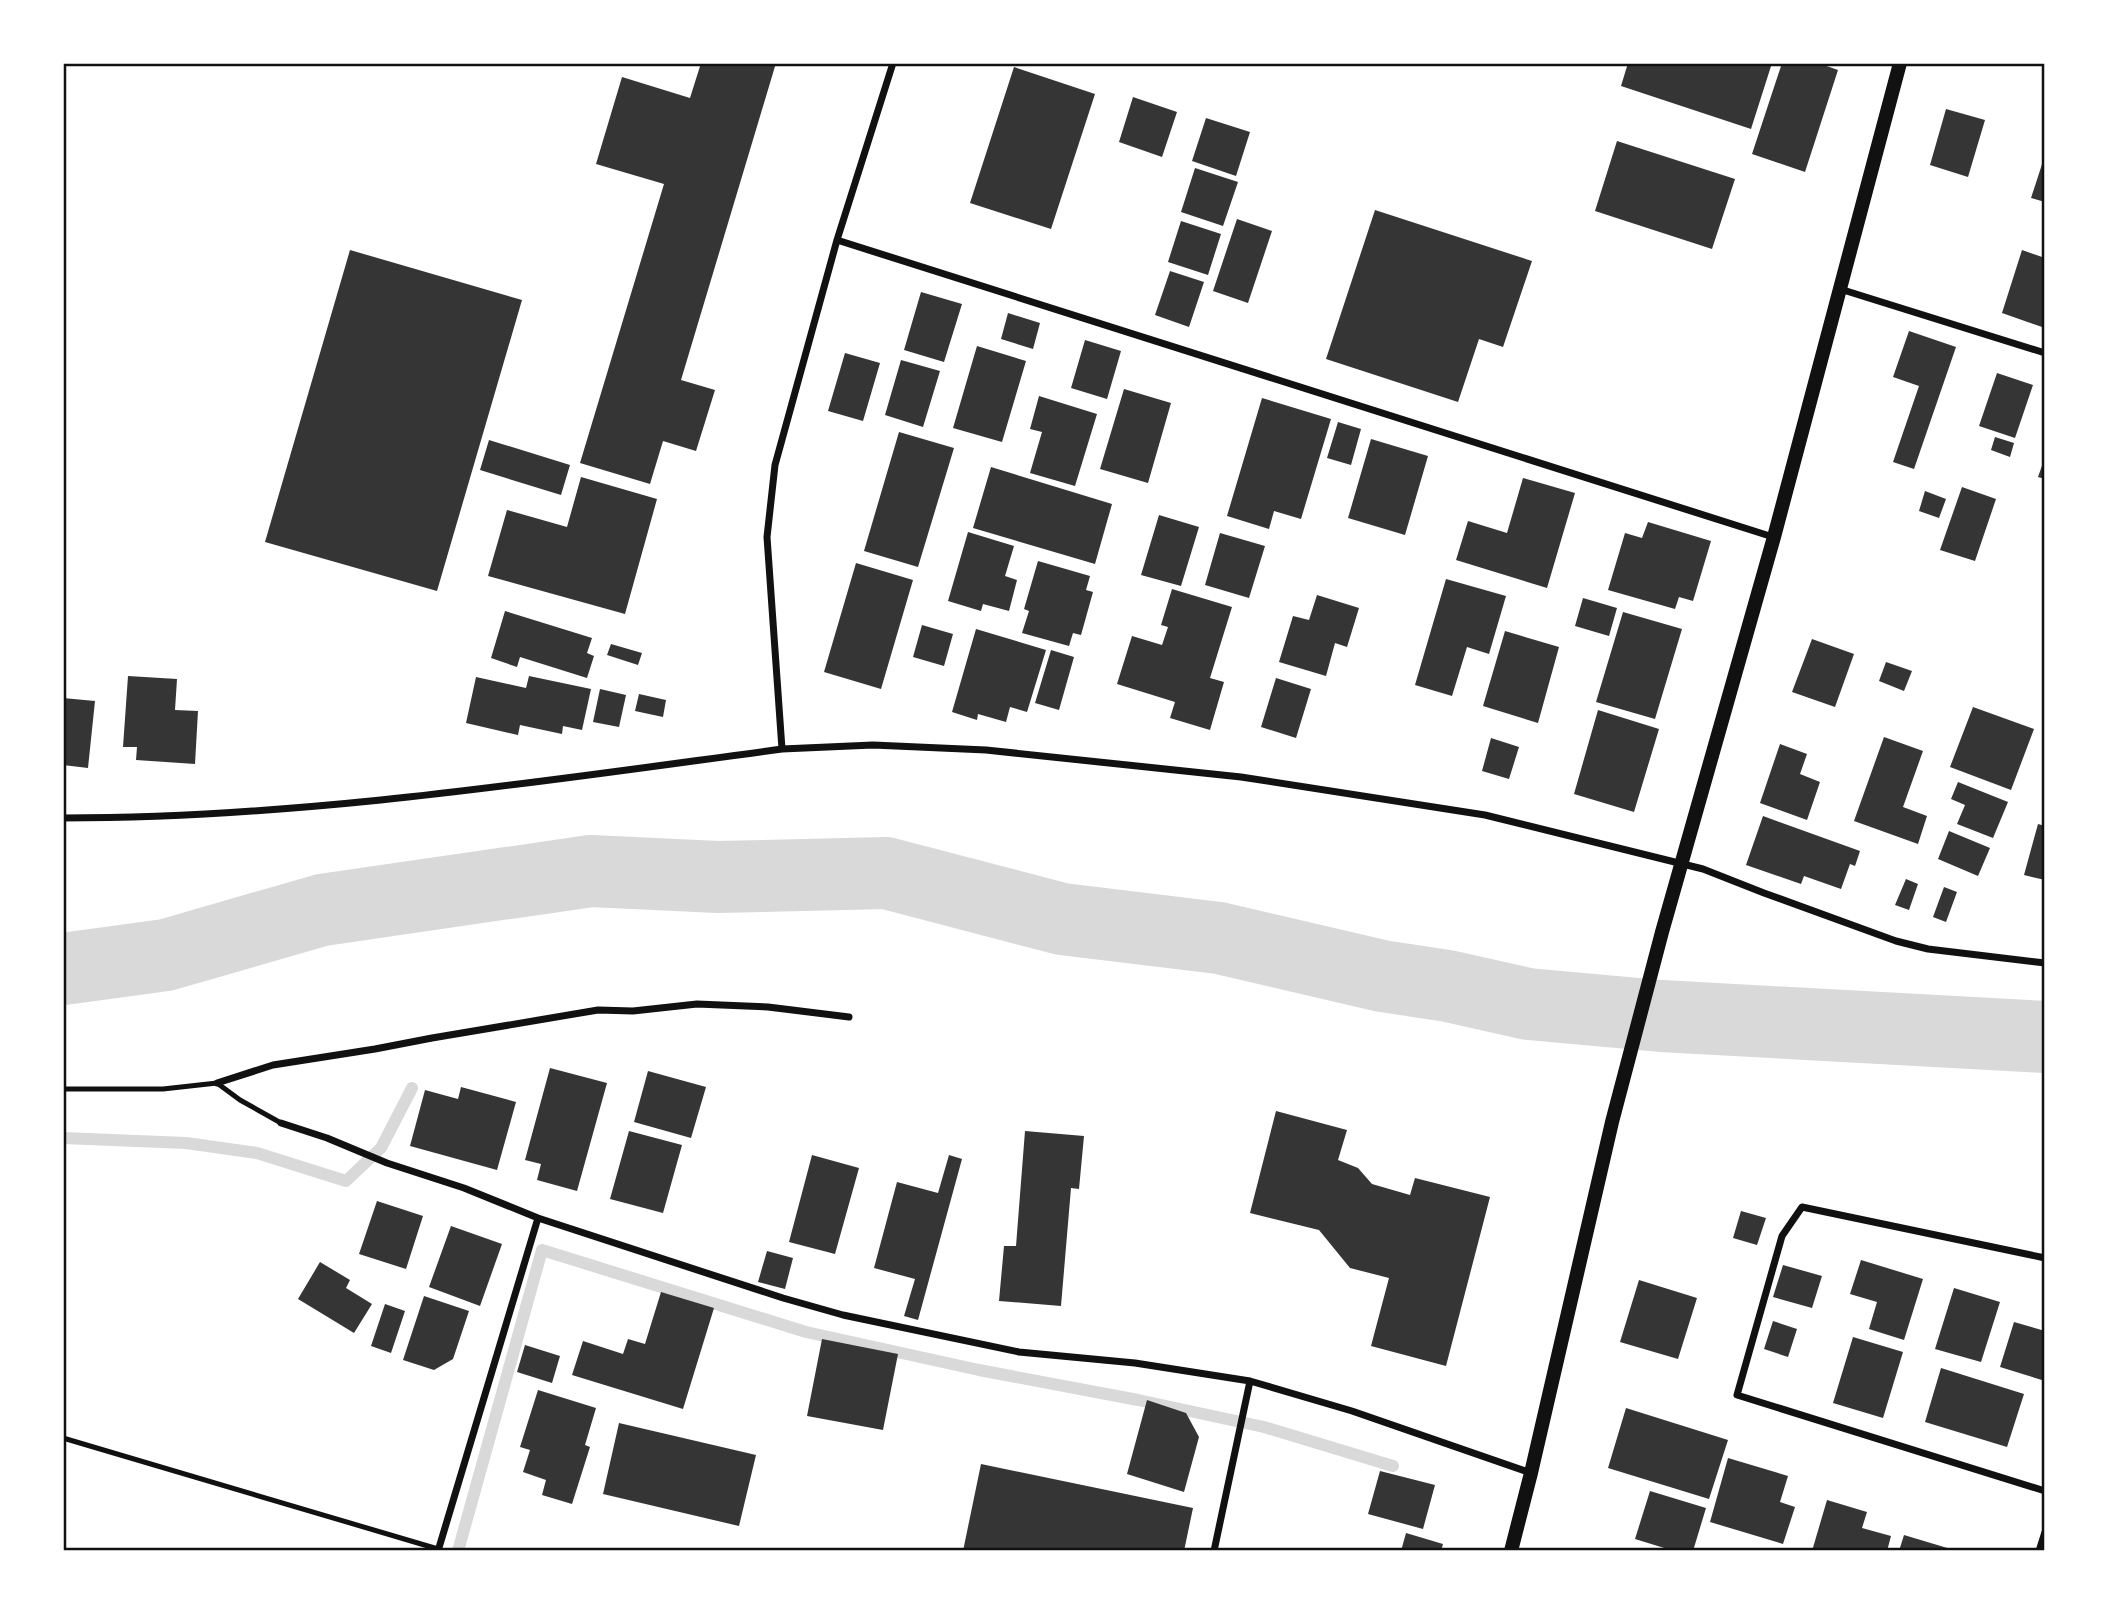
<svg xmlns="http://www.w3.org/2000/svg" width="2108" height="1614" font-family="Spectral,serif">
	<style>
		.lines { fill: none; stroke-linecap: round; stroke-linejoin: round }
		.stream { stroke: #d9d9d9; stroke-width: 12 }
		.river { stroke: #d9d9d9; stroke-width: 72 }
		.building { fill: #353535 }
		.service { stroke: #111; stroke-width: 5 }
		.minor { stroke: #111; stroke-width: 7 }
		.secondary { stroke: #111; stroke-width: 14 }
		.neatline { fill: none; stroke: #111; stroke-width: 2.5 }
	</style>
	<rect width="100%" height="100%" fill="#fff"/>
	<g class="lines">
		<path class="stream" d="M63,1138l123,5 71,10 89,28 35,-33 31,-60
			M458,1551l84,-301 264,82 173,38 159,30 126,27 129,39"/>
		<path class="river" d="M63,969l103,-14 156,-45 269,-39 127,6 168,-4 176,46 157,19 163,38 66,10 80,18 133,12 384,21"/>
	</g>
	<path class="building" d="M701,63h75l-95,317 34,10 -19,61 -33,-10 -13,43 -70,-21 84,-279 -68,-20 26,-87 68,21z
		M1628,63h144l-21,66 -130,-43z
		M1782,63h36l20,7 -33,102 -53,-18z
		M1014,67l81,27 -44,135 -81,-26z
		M1133,97l44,15 -15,45 -43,-15z
		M1946,109l39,11 -17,57 -38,-12z
		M1206,118l44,14 -14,44 -44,-15z
		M1617,141l118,38 -23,70 -117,-38z
		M2045,155v47l-14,-4z
		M1195,168l43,14 -15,44 -42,-14z
		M1375,210l157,51 -29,86 -24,-8 -21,63 -132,-43z
		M1237,219l35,12 -24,72 -35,-12z
		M1181,221l40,13 -13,41 -40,-13z
		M350,250l172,50 -85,291 -172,-49z
		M2022,250l23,8v70l-43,-15z
		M1170,271l34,11 -15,45 -34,-12z
		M921,292l41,12 -18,58 -40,-12z
		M1008,313l32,10 -7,26 -32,-10z
		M1909,331l47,16 -42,122 -21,-7 26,-76 -26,-9z
		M1085,340l36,11 -14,48 -36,-11z
		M977,346l49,15 -24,81 -49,-14z
		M845,353l35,10 -17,58 -35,-10z
		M901,360l39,11 -17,56 -38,-12z
		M1997,373l36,12 -18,53 -36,-12z
		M1124,389l47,14 -23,80 -48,-14z
		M1039,396l58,18 -22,72 -45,-13 12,-41 -12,-3z
		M1262,398l69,21 -30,100 -27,-8 -5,18 -42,-13z
		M1338,422l23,7 -10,36 -24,-7z
		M899,432l55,16 -36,119 -54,-16z
		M1995,437l19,6 -4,14 -19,-7z
		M1371,439l57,17 -23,79 -57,-17z
		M489,440l81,25 -9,30 -81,-25z
		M2045,457v22l-7,-2z
		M991,467l121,37 -17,60 -122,-36z
		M581,477l76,22 -32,115 -137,-38 19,-66 60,17z
		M1523,478l52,15 -28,95 -91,-28 12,-39 39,12z
		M1962,487l34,12 -21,62 -35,-11z
		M1925,491l21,8 -7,19 -20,-7z
		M1159,515l40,12 -18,59 -40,-11z
		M1648,522l63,19 -18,60 -14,-4 -4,12 -67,-19 17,-57 17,5z
		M968,532l46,14 -9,30 12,4 -8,31 -26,-7 -2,7 -33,-10z
		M1220,533l45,13 -16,52 -44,-13z
		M1038,561l52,15 -4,14 7,2 -12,43 -8,-2 -4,13 -47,-13 7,-22 -5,-2z
		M856,563l57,17 -32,109 -57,-17z
		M1446,579l60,17 -17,58 -22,-7 -15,49 -37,-11z
		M1172,589l60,18 -22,71 14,4 -14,48 -40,-12 5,-16 -58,-18 15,-48 30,9 6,-18 -7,-2z
		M1317,595l42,13 -12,39 -12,-4 -9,33 -47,-14 14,-46 16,4z
		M1583,598l34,10 -8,28 -34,-10z
		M505,611l87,27 -5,15 7,3 -7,22 -67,-21 -3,10 -26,-9z
		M1623,612l59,17 -27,90 -59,-17z
		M922,625l31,9 -9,32 -31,-9z
		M976,629l70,21 -19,62 -17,-5 -4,15 -28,-8 -1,6 -25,-8z
		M1505,631l54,16 -21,76 -55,-17z
		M1812,639l42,15 -19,53 -43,-15z
		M611,644l31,9 -4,12 -31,-10z
		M1051,650l23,7 -15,53 -24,-7z
		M1886,662l26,9 -8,20 -25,-10z
		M128,676l49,3 -2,31 23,1 -3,53 -59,-4 1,-13h-14z
		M529,676l62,13 -9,41 -19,-4 -1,8 -42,-9 -2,10 -52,-12 10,-46 50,11z
		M1276,678l35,11 -15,49 -35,-11z
		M600,689l26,6 -7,32 -26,-5z
		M639,694l27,6 -3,17 -28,-6z
		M63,698l32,3 -7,67 -25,-3z
		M1973,707l61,22 -23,61 -61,-23z
		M1598,710l61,19 -25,83 -60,-18z
		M1884,737l39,14 -20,56 24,9 -9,28 -64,-23z
		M1491,738l28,9 -10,32 -27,-8z
		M1780,744l27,10 -7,20 20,8 -13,38 -47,-17z
		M1958,782l50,20 -15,36 -36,-14 8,-19 -14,-6z
		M1763,816l97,35 -5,15 -5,-2 -9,25 -37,-13 -3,8 -55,-19z
		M2038,824l7,2v54l-21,-5z
		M1949,831l41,17 -12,28 -40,-17z
		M1906,879l12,5 -9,26 -14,-5z
		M1944,887l13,5 -11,30 -13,-5z
		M550,1068l57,15 -30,108 -40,-11 4,-16 -16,-4z
		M648,1071l58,16 -15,51 -57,-16z
		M461,1087l55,15 -19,68 -87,-24 15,-56 33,9z
		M1276,1111l71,19 -9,30 20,8 14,16 38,11 5,-17 75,19 -44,169 -75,-20 18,-68 -39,-10 -31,-38 -69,-17z
		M629,1131l53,14 -19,68 -53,-14z
		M1025,1131l59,5 -5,53 -8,-1 -10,118 -62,-5 5,-55h12z
		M812,1155l47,13 -24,86 -46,-12z
		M949,1155l13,4 -44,161 -14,-4 11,-37 -41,-11 23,-86 41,11z
		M377,1201l46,15 -17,53 -47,-15z
		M1741,1211l25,7 -9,27 -24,-7z
		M451,1226l51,18 -22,62 -51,-19z
		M767,1251l26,7 -8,31 -27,-7z
		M1861,1260l62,19 -19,61 -35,-11 8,-27 -27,-8z
		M320,1262l30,18 -4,8 26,16 -18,29 -56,-34z
		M1783,1265l39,11 -10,32 -39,-11z
		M1639,1280l58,18 -19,61 -58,-17z
		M1954,1288l46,14 -19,60 -46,-13z
		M661,1292l53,16 -31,101 -111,-34 11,-34 40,13 5,-15 17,5z
		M424,1296l45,15 -16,48 -19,11 -31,-10z
		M385,1304l20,7 -14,42 -20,-7z
		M1773,1321l24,8 -9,28 -24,-8z
		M2014,1322l31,9v50l-45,-14z
		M1853,1337l50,15 -20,66 -50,-15z
		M822,1339l76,15 -15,76 -76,-14z
		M525,1345l35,11 -8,27 -35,-11z
		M1941,1368l83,26 -17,53 -82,-25z
		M538,1390l58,18 -11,37 5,2 -18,57 -30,-9 4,-15 -23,-8 7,-22 -10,-3z
		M1147,1400l39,13 13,24 -15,55 -57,-18z
		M1626,1408l102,32 -19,59 -101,-31z
		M619,1423l137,32 -17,71 -136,-32z
		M1728,1458l60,18 -8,26 15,5 -12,37 -73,-22z
		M981,1464l212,44 -9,43h-221z
		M1380,1471l55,14 -12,44 -55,-15z
		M1650,1491l56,17 -13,43h-19l-39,-12z
		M1827,1500l40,12 -5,16 29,8 -4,15h-75z
		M1406,1533l37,11 -2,7h-40z
		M1904,1535l50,15v1h-55z"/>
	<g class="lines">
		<path class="service" d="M63,1089h100l54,-6 23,17 41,23
			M63,1438l375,111"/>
		<path class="minor" d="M837,240l936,297
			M1840,289l205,64
			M782,749l-15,-212 8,-72 62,-225 56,-177
			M63,818c241,0 480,-37 719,-69l91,-4 113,5 255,27 244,38 218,54 61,24 132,48 32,8 117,14
			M217,1083l56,-18 102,-16 57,-11 166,-28 35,1 64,-7 71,3 81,10
			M281,1123l46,15 60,25 77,25 74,30 245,80 60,17 176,37 116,11 115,18 102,30 179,62
			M2045,1258l-243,-51 -20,29 -45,159 308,96
			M438,1551l100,-333
			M1214,1551l36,-170
			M2039,1551l6,-19"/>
		<path class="secondary" d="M1511,1551l20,-78 81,-351 50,-190 112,-395 126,-474"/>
	</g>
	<rect width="2108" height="1614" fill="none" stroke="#ffffff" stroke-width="130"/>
	<rect x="65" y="65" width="1978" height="1484" class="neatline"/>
</svg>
